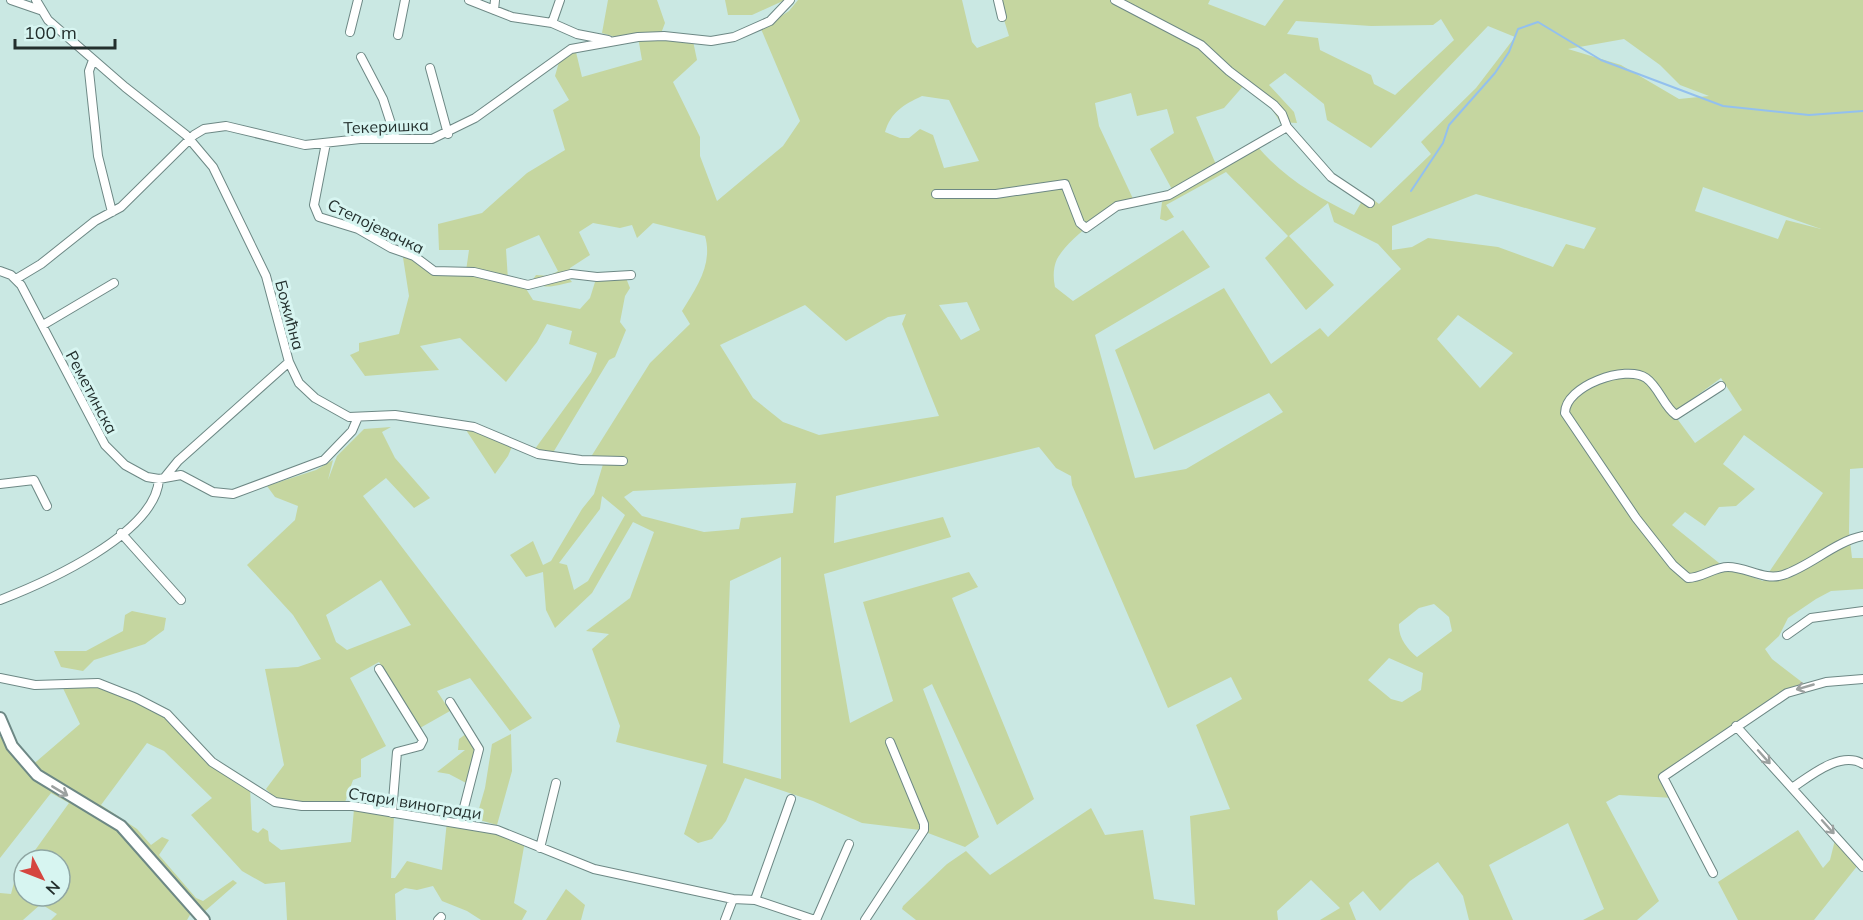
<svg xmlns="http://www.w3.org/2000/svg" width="1863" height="920" font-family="Mulish,sans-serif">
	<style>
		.green { fill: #c5d6a0; fill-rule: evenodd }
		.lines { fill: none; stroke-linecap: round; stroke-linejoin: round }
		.stream { stroke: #93c0ee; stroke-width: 2 }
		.minor-casing { stroke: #6d8885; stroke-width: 10 }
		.tertiary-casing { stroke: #6d8885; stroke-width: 14 }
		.minor { stroke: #fff; stroke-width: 8 }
		.tertiary { stroke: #fff; stroke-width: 10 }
		.oneway { stroke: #9ca1a0 }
		.labels { text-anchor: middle; stroke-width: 6; stroke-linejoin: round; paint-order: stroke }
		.street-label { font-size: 16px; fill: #232f2d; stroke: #d7f5f1 }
	</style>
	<rect width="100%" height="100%" fill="#cae8e3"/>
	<path class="green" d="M608,0h49l8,23 -5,13 33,5 4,19 -24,22 27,55v19l17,45 66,-55 17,-25 -39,-92 28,-18 9,-11h164l10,42 5,6 32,-12 -11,-36h212l-2,4 57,22 19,-26h579v468l-13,1 -1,63 3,26h11v31l-32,2 -15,8 -28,19 -9,18 -14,13 7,10 35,27 -10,3 -134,87 11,22 -55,-3 -13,7 53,99 -22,19h-54l21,-11 -36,-86 -79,42 24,55h-44l-6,-24 -25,-34 -28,19 -30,30 -17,-20 -14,12 7,17h-36l20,-12 -29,-28 -34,31 1,9h-362l-14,-11 1,-3 44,-42 19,-13 24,24 101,-67 14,27 38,-5 11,69 41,6 -5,-89 40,-7 -34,-84 46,-26 -11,-22 -63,31 -96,-223 -1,-9 -15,-8 -17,-21 -203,49 -2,47 109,-26 8,20 -127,37 26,149 43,-22 -30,-99 106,-30 9,15 -26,11 82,201 -37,26 -65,-141 -9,5 56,148 -14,10 -45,-17 -58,-7 -49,-22 -68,-23 -19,43 -14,18 -14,4 -14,-9 23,-69 -91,-23 4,-16 -28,-77 17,-15 -23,-3 44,-33 24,-66 -21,-10 -41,71 -37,35 -9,-18 -3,-38 -17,5 -16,-22 23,-14 10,24 8,-4 31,-52 12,-15 10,-33 -15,-1 61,-97 40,-39 -8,-13c15,-24 31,-47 23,-75l-52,-13 -16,15 -5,-13 -12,3 -27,-5 -14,9 11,23 -20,13 -2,9 4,5c-16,3 -26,9 -40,-1l4,-6 13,1 9,-5 -19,-36 -33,14 2,31 15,4 10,16 47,9 10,-11 5,-16 31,-4 4,10 -5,8 -5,26 6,8 -11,27 -6,3 -58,96 -19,-3 59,-81 6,-19 -28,-9 3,-13 -25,-7 -10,18 -31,40 -46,-44 -40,8 19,24 -74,6 -15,-21 9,-4v-8l40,-9 10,-38 -7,-45 25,16 39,4 3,-21h-30l-1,-26 44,-11 45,-40 38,-23 -12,-40 16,-10 -14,-24 6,-21 14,-7 7,29 60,-17 -4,-23 -13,3 -23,-7zM1441,19l13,21 -59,55 -21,-11 -3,-9 -51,-25 -2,-12 -31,-4 9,-13 75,5 62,-1zM1488,26l27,11 -39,51 -55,54 10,12 -52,50 -13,-10 -12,21c-37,-18 -70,-37 -97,-69l-40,21 -21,-50 28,-9 21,-24 20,14 15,24 17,1 -3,-11 -25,-27 16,-12 39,31 3,16 44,28zM1624,39l36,26 20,20 29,11 -30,3 -58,-34 -53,-16zM1131,93l6,23 30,-7 7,24 -24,16 24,44 -12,9 -2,17 6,2 8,-4 -8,-12 60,-33 62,64 -23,22 41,52 28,-25 -45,-49 39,-33 6,19 44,22 23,25 -73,68 -8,-9 -49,36 -47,-76 -109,62 39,100 115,-57 14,19 -97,57 -51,9 -40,-143 115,-68 -27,-37 -110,71 -18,-14c-2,-9 -2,-19 2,-28 12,-21 53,-53 78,-56l-36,-77 -4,-23zM922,96l27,4 30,61 -35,7 -11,-33 -13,-6 -11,9h-9l-15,-6c6,-20 18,-27 37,-36zM1703,187l118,42 -35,-9 -8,19 -83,-28zM1476,194l120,34 -12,21 -18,-5 -13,23 -55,-20 -70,-9 -16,9 -20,3v-24zM967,302l13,28 -19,10 -22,-35zM805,305l41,36 42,-24 18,-3 -4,10 37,92 -120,19 -36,-13 -30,-24 -33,-53zM1458,315l55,38 -33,35 -43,-49zM1721,378l21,32 -47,33 -22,-30zM1744,435l79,58 -60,88 -39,-14 -52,-42 13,-13 20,14 14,-19 17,-1 19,-17 -32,-25zM796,483l-3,30 -52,5 -2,11 -35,3 -62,-16 -18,-19 9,-6zM602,496l23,19 -37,66 -14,9 -7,-25 -8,-2 41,-54zM781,557v222l-58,-16 7,-182zM1434,604l15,13 3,14 -35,26c-10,-8 -19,-20 -18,-33l20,-16zM1389,658l34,15 -2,17 -19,12 -11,-3 -23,-19z
		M725,0h60l-33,15h-24z
		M391,427l-9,5 13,26 35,40 -16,10 -28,-30 -23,18 169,222 -22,13 -40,-53 -33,13 13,20 -30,17 -41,-66 -29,16 36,68 -25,13v18l-8,3 -9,25 -67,-5 -11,-11 18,-24 -19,-96 33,-2 23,-8 -28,-44 -46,-50 48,-45 3,-14 -23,-9 -8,-11 49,-16 17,-10 -5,20 9,-24 27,-27zM381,580l30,45 -64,25 -11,-8 -10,-27z
		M464,427l49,17 -5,12 -13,18z
		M132,611l34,7 -2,12 -19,14 -51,16 -11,11 -22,-4 -7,-16h32l37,-20 2,-16z
		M61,684h34l72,27 35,40 48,36 2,43 6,3 5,-5 5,3 1,10 12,9 70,-8 3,-33 40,6 -3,63h4l12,-17 35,9 5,-49 53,10 25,10 -11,62 13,8 -5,9h-41l-14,-9 -25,-10 -9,-15 -16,4 -12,-2 -10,6 1,26h-109l-2,-38 -20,2 -23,-13 -51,-56 21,-17 -48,-47 -17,-8 -46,62 36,24 14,16 11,-8 7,3 -10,15 37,43 7,3 30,-21 4,3 -33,29 -13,1 -4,7h-136l6,-6 -16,-10 -18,16h-23v-27l11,1 4,-15 9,-13v30h36v-36h-32l41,-57 -18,-10 -51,65v-121l6,-1 24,31 50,-43z
		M470,731l9,16 -11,37 -19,-10 -12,-2 28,-22h-7l1,-11z
		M511,734l1,37 -15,54 -21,-6 9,-31 7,-44z
		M1798,830l25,38 7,-8 5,-20 23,25 -44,55h-76l-20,-38z
		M566,889l19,16 -4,15h-35z"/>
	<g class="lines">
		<path class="stream" d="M1411,191l32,-48 6,-18 46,-52 14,-21 9,-23 20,-7 63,38 122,46 86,9 54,-4"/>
		<g class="minor-casing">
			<path id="minor" d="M11,0l29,10
				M36,0l12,20 77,67 61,48 27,32 53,109 23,86 10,21 16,15 34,19 46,-2 79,12 64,27 43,6 42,1
				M469,0l43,17 40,6 25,11 31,6
				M998,0l4,17
				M494,10l1,-10
				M552,23l8,-23
				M350,32l8,-32
				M398,35l7,-35
				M361,57l22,42 13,40
				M93,60l-4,11 9,85 14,56
				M430,68l18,66
				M1287,127l44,50 39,26
				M326,143l-12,62 5,12 39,12 33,19 23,8 20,15 40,1 54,13 43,-11 26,3 34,-2
				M936,194h60l69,-10 15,39 6,5 31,-22 52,-11 118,-68 -5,-13 -8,-9 -45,-34 -28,-26 -86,-45
				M0,271l11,4 10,10 84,160 20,20 22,12 12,2 22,-4 32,17 20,2 91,-34 28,-29 6,-14
				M16,279l25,-15 54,-43 26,-14 73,-72 10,-6 22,-3 79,19 55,-6h72l43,-21 96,-69 67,-12 26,-1 47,5 23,-4 36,-16 20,-21
				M43,325l71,-42
				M1721,386l-45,29c-12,-8 -17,-28 -30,-37 -20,-14 -81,8 -81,35l71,105 37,47 15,13c14,0 26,-11 40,-11 19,0 36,14 55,8 28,-9 51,-33 80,-39
				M165,477l13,-16 111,-99
				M0,484l34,-4 13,26
				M121,533l60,67
				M0,600c44,-17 156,-66 159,-121
				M1787,635l24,-17 52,-7
				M379,669l44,71 -3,6 -23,6 -5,61
				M0,678l35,7 63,-2 38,15 31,16 45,48 63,40 27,4h51l144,24 97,39 139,30 22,1 60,20
				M450,702l29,47 -19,74
				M1736,726l127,141
				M1792,788c18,-12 49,-38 71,-24
				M540,848l16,-65
				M1713,873l-50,-96 124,-84 39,-11 37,-3
				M755,900l36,-101
				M438,920l3,-3
				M725,920l8,-21
				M816,920l33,-76
				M865,920l59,-90v-6l-34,-82"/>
		</g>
		<g class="tertiary-casing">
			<path id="tertiary" d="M0,718l12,28 25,29 84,51 83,94"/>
		</g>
		<use href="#minor" class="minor"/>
		<use href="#tertiary" class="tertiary"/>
	</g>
	<defs><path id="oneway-shaft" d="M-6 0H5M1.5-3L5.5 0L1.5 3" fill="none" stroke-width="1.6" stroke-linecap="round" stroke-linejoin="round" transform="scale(1.5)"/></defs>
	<g class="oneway">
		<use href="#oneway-shaft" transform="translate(1805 687) rotate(164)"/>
		<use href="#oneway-shaft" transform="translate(1764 757) rotate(48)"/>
		<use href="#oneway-shaft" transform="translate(60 791) rotate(31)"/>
		<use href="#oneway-shaft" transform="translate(1828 827) rotate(48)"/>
	</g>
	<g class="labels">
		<g class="street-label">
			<text transform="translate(386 126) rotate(-2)" y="6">Текеришка</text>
			<text transform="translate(376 226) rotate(26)" y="6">Степојевачка</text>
			<text transform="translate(290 315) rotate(75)" y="6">Божићна</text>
			<text transform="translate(92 392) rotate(62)" y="6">Реметинска</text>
			<text transform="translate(415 803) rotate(9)" y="6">Стари виногради</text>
		</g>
	</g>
	<g transform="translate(42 878) rotate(132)"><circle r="28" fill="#d7f5f1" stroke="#8fa6a3" stroke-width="1.5"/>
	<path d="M0-4.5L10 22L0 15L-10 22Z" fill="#d54640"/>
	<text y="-9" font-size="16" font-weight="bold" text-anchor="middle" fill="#232f2d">N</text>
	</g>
	<path d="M15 39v9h100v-9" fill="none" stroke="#232f2d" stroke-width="3"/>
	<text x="24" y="39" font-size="18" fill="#232f2d" stroke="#d7f5f1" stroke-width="4.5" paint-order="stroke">100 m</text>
</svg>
